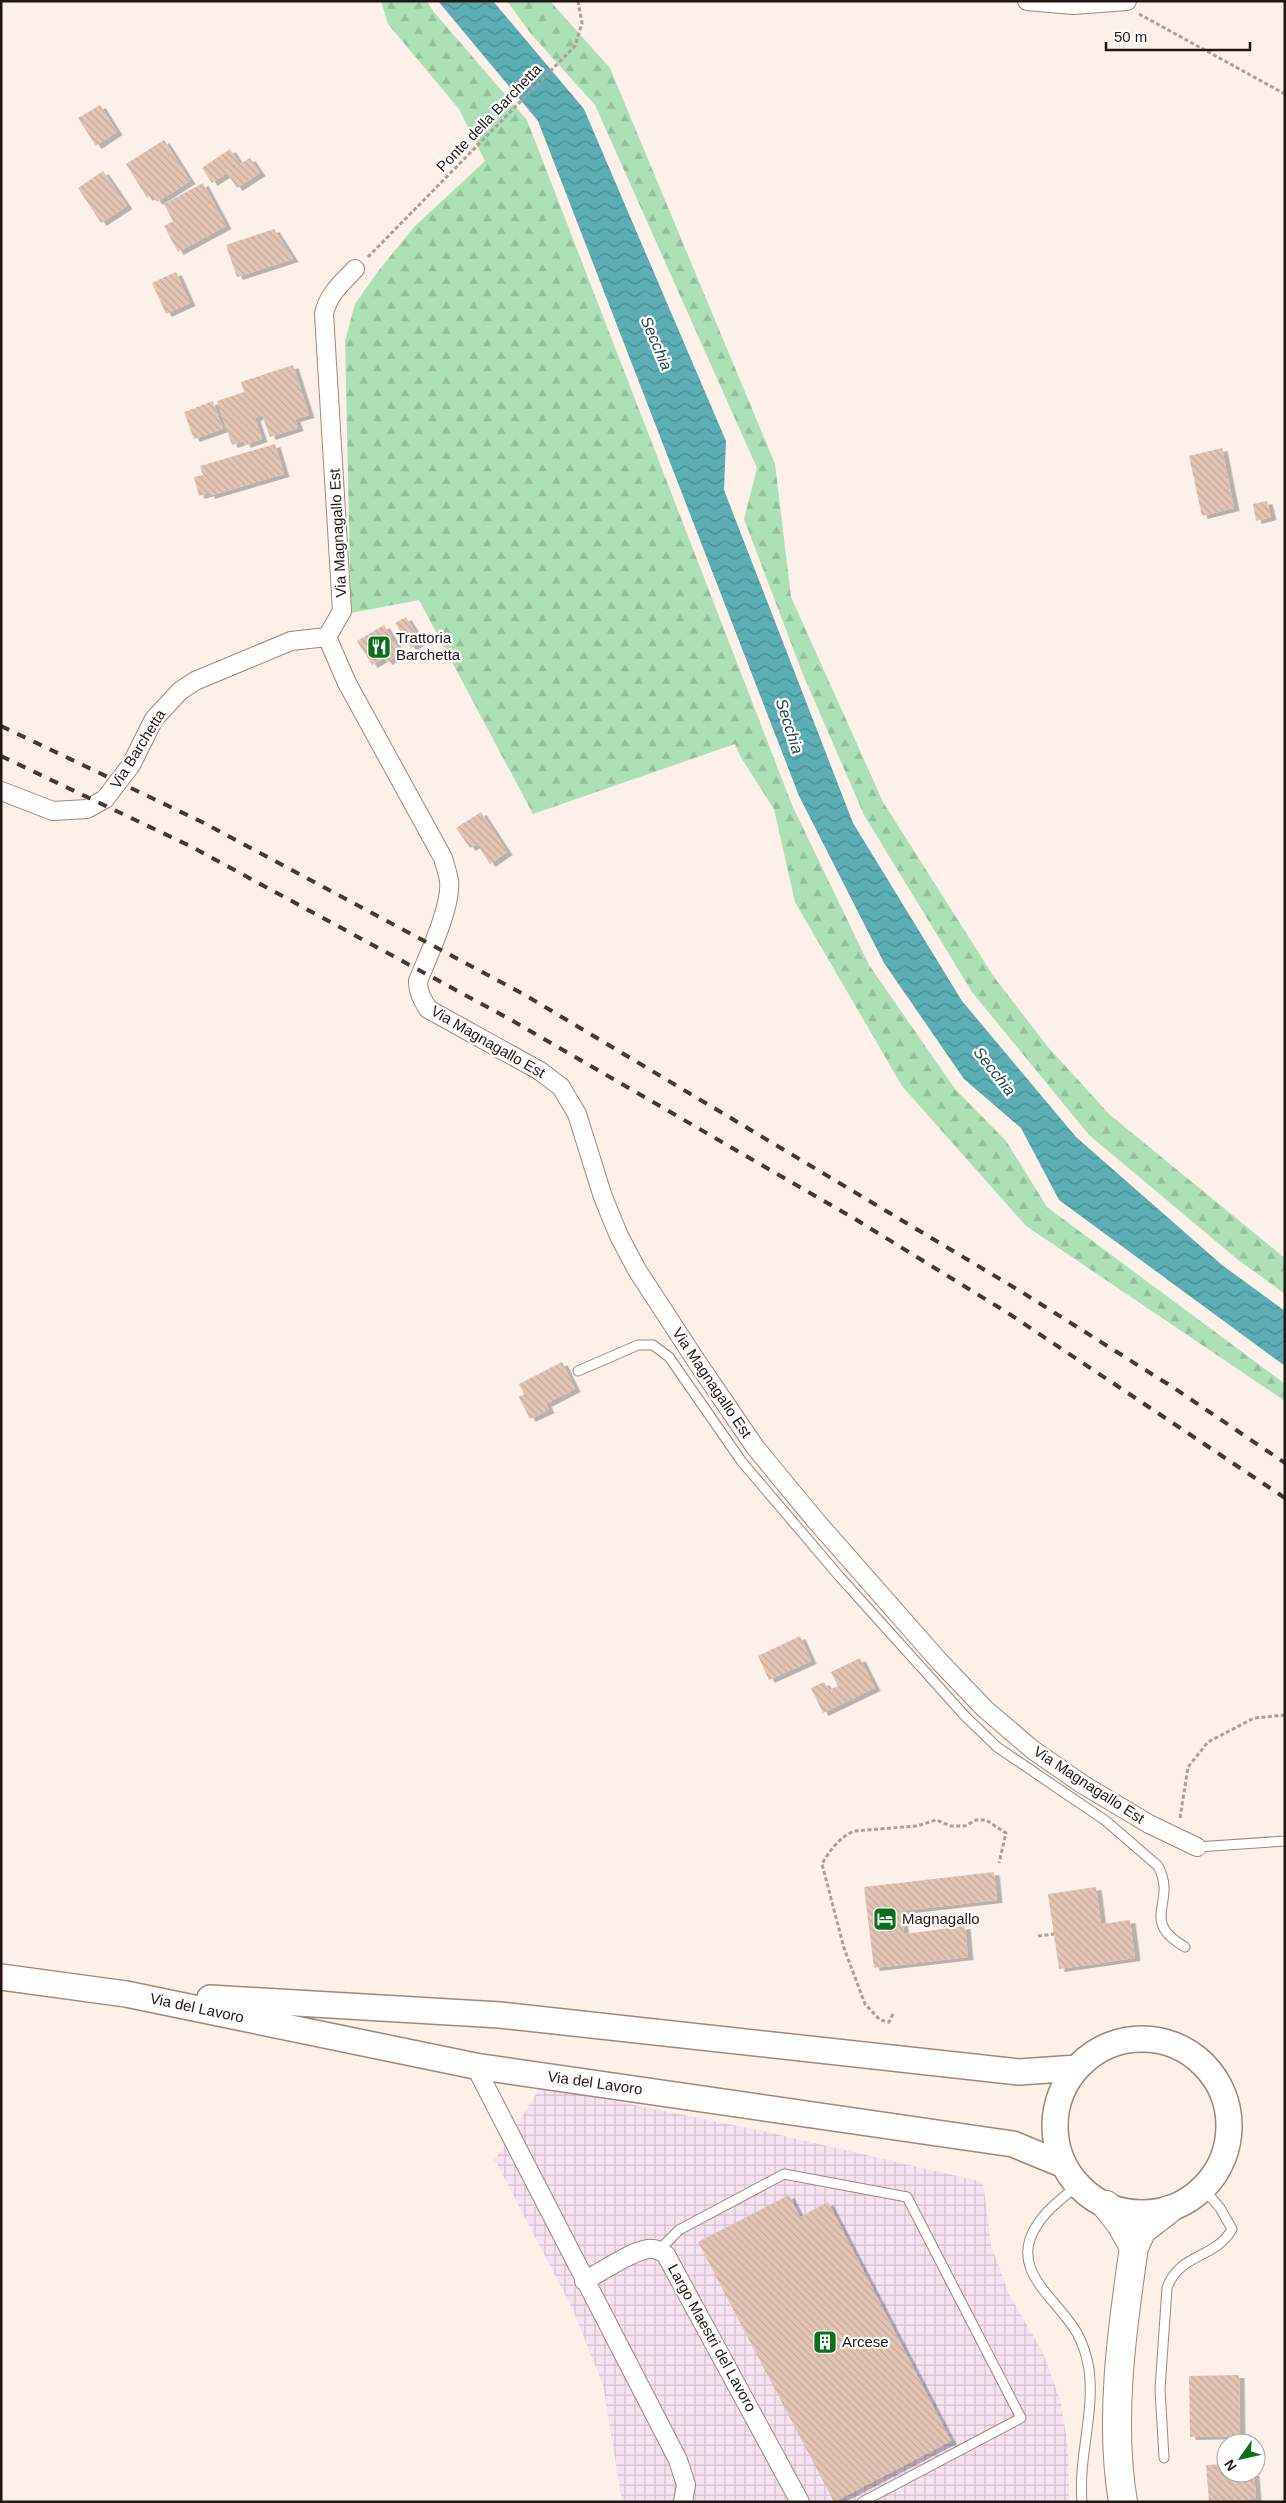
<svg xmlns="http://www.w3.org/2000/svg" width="1286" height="2503" font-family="Arial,sans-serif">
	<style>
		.industrial { fill: url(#industrial-grid) }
		.forest { fill: url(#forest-firs) }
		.water { fill: url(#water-waves) }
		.building { fill: url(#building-back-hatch); filter: url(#shadow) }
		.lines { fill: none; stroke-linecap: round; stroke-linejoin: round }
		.service-casing { stroke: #a28678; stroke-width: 11 }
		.minor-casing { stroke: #a28678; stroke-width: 20 }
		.secondary-casing { stroke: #a28678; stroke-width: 28 }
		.motorway-casing { stroke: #a28678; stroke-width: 30 }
		.path { stroke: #aba099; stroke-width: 3; stroke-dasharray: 4 2.5; stroke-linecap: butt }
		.service { stroke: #fff; stroke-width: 9 }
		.minor { stroke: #fff; stroke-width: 18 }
		.secondary { stroke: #fff; stroke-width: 25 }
		.motorway { stroke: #fff; stroke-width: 28 }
		.rail { stroke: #443933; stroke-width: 4; stroke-dasharray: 9 9; stroke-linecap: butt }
		.labels { text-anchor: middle; stroke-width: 4.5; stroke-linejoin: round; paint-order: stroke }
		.street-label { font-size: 15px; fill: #211611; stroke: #fff }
		.poi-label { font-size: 15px; fill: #211611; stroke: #fff; text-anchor: start }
		.water-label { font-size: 16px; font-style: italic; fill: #22494d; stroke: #fff }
	</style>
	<defs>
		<pattern id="industrial-grid" width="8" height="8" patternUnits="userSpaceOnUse" patternTransform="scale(1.25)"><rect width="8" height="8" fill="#f6e2f1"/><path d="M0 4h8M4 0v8" fill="none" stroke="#d3c1ce"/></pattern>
		<pattern id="forest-firs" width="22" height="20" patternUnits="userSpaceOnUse" patternTransform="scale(1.25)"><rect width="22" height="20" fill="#ace0b7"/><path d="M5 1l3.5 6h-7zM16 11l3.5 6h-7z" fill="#94bf9c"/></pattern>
		<pattern id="water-waves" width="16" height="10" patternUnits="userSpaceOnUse" patternTransform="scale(1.25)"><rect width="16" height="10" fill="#5aaeb4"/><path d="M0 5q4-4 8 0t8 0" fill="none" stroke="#4a8d91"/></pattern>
		<pattern id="building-back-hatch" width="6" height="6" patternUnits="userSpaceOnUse" patternTransform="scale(1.25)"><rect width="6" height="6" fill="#e3c5b6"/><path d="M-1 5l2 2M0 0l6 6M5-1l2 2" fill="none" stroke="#c2a89b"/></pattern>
		<filter id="shadow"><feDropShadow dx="5.5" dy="3" stdDeviation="0" flood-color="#0004"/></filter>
	</defs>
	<rect width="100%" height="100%" fill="#fcf0e9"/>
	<path class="industrial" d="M541,2086l222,45 220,51 8,63 17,47 36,63 17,48 7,45 1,54h-447l-19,-117 -30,-75 -78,-150z"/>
	<path class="forest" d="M381,1h46l6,10 94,109 265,685 77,160 86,124 51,52 41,66 238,177v17l-259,-175 -124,-140 -107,-184 -21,-93 -34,-53 -5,-12 -202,70 -114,-214 -68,13 -6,-272 10,-37 24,-34 35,-43 71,-66 -26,-52 -71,-85z
		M507,1h43l60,67 165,396 16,133 92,205 111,175 54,70 62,68 175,143v36l-48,-35 -148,-124 -117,-143 -108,-177 -62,-143 -58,-153 13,-51 -162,-363 -64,-71z"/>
	<path class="water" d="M438,1h55l91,108 142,332 -2,49 129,333 109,178 114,136 146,128 63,46v55l-226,-166 -38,-72 -57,-49 -80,-116 -85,-167 -261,-675z"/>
	<path class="building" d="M100,105l17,27 -21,14 -18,-28z
		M164,140l26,41 -33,21 -5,-7 -5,3 -21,-34z
		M230,149l10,15 10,-6 10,15 -23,15 -10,-15 -15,10 -10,-15z
		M103,171l24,35 -26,17 -23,-35z
		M203,183l23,43 -48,26 -14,-26 9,-5 -9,-17z
		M274,229l19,30 -56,18 -11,-32z
		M176,272l14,31 -24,11 -14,-31z
		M293,365l16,50 -14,4 3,9 -28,9 -8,-22 -7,3 7,21 -17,6 -1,-4 -12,4 -15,-44 27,-9 -3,-10z
		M213,401l10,28 -29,10 -10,-27z
		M275,444l9,30 -75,22v-3l-10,3 -5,-19 9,-2 -3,-9z
		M1222,448l12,60 -32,8 -13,-60z
		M1267,501l4,16 -15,4 -3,-17z
		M406,617l15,24 -10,7 -16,-25z
		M384,625l17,28 -14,9 -3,-4 -12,7 -15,-24z
		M481,812l26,40 -17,12 -13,-20 -7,4 -14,-20z
		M562,1362l13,27 -29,15 3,6 -19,9 -11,-22 5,-3 -5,-10z
		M800,1636l11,25 -42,19 -11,-24z
		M860,1658l15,30 -52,25 -12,-25 13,-6 5,8 9,-4 -7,-14z
		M994,1872l3,28 -96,11 3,23 61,-8 3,31 -94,11 -10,-81z
		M1096,1887l5,37 29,-4 5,38 -76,11 -11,-75z
		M789,2195l11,22 28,-15 123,239 -117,61 -136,-260z
		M1239,2375l1,61 -50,1 -1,-61z
		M1226,2464v9h28l2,25 -19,4h-28l-3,-37z"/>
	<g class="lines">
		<g class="service-casing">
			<path id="service" d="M578,1371l60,-26h15l16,12 73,105 97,114 126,140 32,31 109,74 52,45c20,37 -20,54 27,81
				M1197,1847l88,-6
				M1078,2185c-14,12 -31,24 -41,40 -30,45 20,73 40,108 6,11 10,24 12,36 6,44 -11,89 -7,133
				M659,2250l20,-20 105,-56 123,23 114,221 -159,84
				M1164,2458l-4,-69 7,-101c12,-35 50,-30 65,-59l-12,-21 -16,-19"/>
		</g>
		<g class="minor-casing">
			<path id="minor" d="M1027,1l46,4 54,-4
				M355,269c-13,14 -27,25 -31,45l18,297 -15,26 20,46 96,175c2,8 5,15 6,23 3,25 -21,75 -31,100 0,11 4,18 10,28l112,62 21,16 16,27 26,83 16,39 18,34 58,89 60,88 61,74 124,141 45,47 48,41 49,34 67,40 48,23
				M1,791l52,20 34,-2 18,-10 26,-34 23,-46 26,-28 15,-10 96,-40 36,-4
				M475,2066l203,394 8,25 -3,17
				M584,2281c18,-9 45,-29 64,-32 8,-1 13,2 18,6l134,247"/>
		</g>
		<g class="secondary-casing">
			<path id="secondary" d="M1,1977l125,17 349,72 538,78 51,21
				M210,1998l290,17 519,57 58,-4
				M1055 2126a87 87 0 1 1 174 0a87 87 0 1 1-174 0Z"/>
		</g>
		<g class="motorway-casing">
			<path id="motorway" d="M1106,2205l15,19 13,23
				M1123,2502c-14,-81 -1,-173 11,-255l8,-17 26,-20"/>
		</g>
		<path class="path" d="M1139,14l146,80
			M368,257l207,-211 7,-23 -4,-22
			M1180,1818l8,-51 20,-25 46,-24 31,-3
			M1038,1936l16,-2
			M893,2014l-4,8 -9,-2 -15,-16 -21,-56 -22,-84c7,-13 18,-27 32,-33l63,-5 19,-6 15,6h14l11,-6h10l20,13 -7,30"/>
		<use href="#service" class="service"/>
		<use href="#minor" class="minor"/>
		<use href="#secondary" class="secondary"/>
		<use href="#motorway" class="motorway"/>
		<path class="rail" d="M1,726l201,96 323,173 495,296 154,97 111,75
			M1,756l191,91 321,174 342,198 153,94 277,185"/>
	</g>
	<defs>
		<g id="restaurant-square" transform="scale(1.25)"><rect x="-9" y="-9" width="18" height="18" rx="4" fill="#0b6f1e" stroke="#fff"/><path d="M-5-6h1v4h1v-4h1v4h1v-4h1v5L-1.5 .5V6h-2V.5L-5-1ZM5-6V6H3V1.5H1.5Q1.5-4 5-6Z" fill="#fff"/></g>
		<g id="hotel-square" transform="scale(1.25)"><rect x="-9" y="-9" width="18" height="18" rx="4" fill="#0b6f1e" stroke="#fff"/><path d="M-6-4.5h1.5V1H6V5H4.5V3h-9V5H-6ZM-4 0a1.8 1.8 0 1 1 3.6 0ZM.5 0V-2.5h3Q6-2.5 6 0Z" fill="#fff"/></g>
		<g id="building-square" transform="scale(1.25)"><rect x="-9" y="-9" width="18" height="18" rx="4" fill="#0b6f1e" stroke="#fff"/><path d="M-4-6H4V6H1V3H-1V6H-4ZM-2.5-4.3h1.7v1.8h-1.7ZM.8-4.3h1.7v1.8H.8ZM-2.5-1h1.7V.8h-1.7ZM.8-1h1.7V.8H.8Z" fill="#fff"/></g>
	</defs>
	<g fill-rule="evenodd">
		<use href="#restaurant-square" x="379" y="647"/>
		<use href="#hotel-square" x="885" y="1919"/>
		<use href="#building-square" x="825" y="2342"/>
	</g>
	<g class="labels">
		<g class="street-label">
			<text transform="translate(489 118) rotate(-46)" y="5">Ponte della Barchetta</text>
			<text transform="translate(338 533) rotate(-93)" y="5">Via Magnagallo Est</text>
			<text transform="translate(138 749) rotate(-58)" y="5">Via Barchetta</text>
			<text transform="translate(488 1042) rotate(30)" y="5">Via Magnagallo Est</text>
			<text transform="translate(712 1383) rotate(56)" y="5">Via Magnagallo Est</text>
			<text transform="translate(1089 1785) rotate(33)" y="5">Via Magnagallo Est</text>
			<text transform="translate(197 2008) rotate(12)" y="5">Via del Lavoro</text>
			<text transform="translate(595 2083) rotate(8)" y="5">Via del Lavoro</text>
			<text transform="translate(712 2338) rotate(61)" y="5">Largo Maestri del Lavoro</text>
		</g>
		<g class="poi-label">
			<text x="396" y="643">Trattoria<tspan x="396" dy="17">Barchetta</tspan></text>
			<text x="902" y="1924">Magnagallo</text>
			<text x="842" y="2347">Arcese</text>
		</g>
		<g class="water-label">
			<text transform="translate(657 343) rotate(67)" y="6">Secchia</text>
			<text transform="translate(790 726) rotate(72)" y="6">Secchia</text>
			<text transform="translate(995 1071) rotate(52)" y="6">Secchia</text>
		</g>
	</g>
	<rect width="1286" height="2503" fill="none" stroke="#211611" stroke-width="5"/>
	<g transform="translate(1241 2458) rotate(236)"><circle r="24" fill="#ffffff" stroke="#a6a2a0"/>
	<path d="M0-4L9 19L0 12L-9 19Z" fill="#0b6f1e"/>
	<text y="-8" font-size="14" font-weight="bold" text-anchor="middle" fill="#211611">N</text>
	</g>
	<path d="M1106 42v8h144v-8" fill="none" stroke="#211611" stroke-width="2.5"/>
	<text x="1114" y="42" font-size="15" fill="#211611" stroke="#ffffff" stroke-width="4" paint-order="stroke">50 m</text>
</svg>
